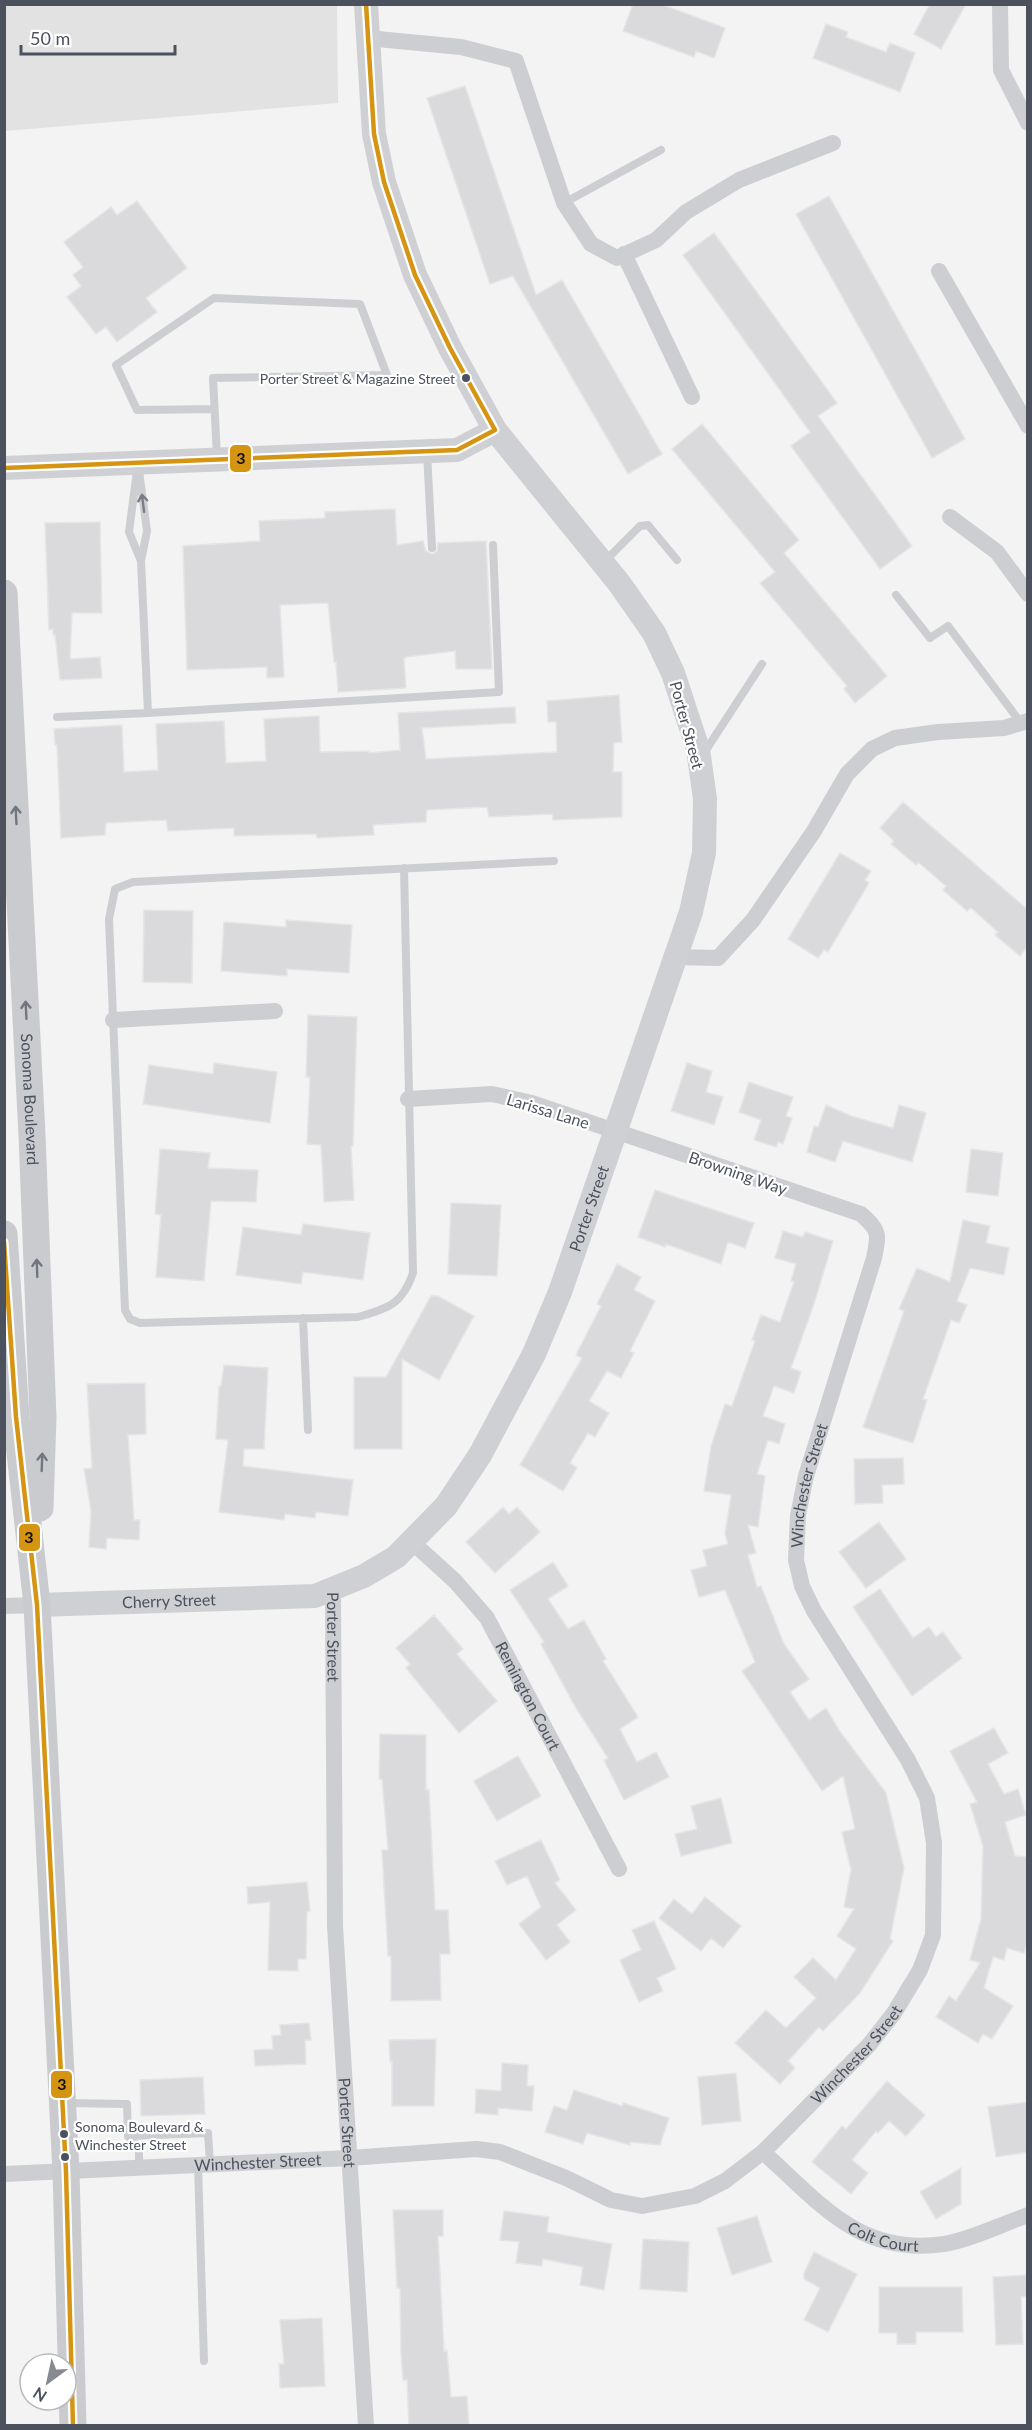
<svg xmlns="http://www.w3.org/2000/svg" width="1032" height="2430" font-family="Lato,sans-serif">
	<style>
		.education { fill: #e2e2e3 }
		.building { fill: #dadadc; stroke: #e5e5e6; stroke-width: 1.5 }
		.lines { fill: none; stroke-linecap: round; stroke-linejoin: round }
		.lane { stroke: #cdced1; stroke-width: 8 }
		.street { stroke: #cdced1; stroke-width: 16 }
		.secondary { stroke: #cfd0d3; stroke-width: 24 }
		.primary { stroke: #cacbce; stroke-width: 27 }
		.bus-1-casing { stroke: #fff; stroke-width: 9 }
		.bus-1 { stroke: #d59513; stroke-width: 4.5 }
		.oneway { stroke: #797d86 }
		.oneway2 { stroke: #727680 }
		.bus-dot { fill: #4c515e; stroke: #fff; stroke-width: 2 }
		.labels { text-anchor: middle; stroke-width: 4.5; stroke-linejoin: round; paint-order: stroke }
		.bus-label { font-size: 14px; fill: #4c515e; stroke: #fff; text-anchor: end }
		.street-label { font-size: 16px; fill: #4c515e; stroke: #fff }
		.line-badge { stroke: #fff; stroke-width: 2 }
		.pale-badge-label { font-size: 16px; text-anchor: middle; font-weight: bold; fill: #111 }
	</style>
	<rect width="100%" height="100%" fill="#f4f3f3"/>
	<path class="education" d="M5,4l332,1 1,98 -333,28z"/>
	<path class="building" d="M633,4h28l64,24 -11,30 -18,-7 -2,6 -71,-26z
		M930,4h36l-25,45 -27,-15z
		M826,24l22,8 -2,5 40,15 4,-9 25,10 -15,39 -87,-34z
		M465,86l71,209 26,-15 100,174 -34,20 -115,-198 -23,8 -63,-186z
		M829,196l136,243 -33,19 -136,-244z
		M137,201l50,67 -41,30 11,14 -40,30 -11,-15 -10,7 -29,-37 14,-11 -8,-11 10,-8 -19,-25 47,-35 6,8z
		M714,233l123,170 -19,13 94,130 -32,23 -89,-123 19,-14 -127,-177z
		M702,424l97,116 -15,13 103,123 -32,27 -11,-14 3,-3 -87,-103 15,-11 -103,-123z
		M395,509l2,36 26,-4 3,10 6,3 5,-3 1,-8 48,-2 6,128h-36l-1,-18 -49,6 -2,2 2,29 -68,4 -2,-30h-2l-6,-59 -48,2 4,72 -17,1v-11l-80,3 -4,-124 77,-5 -1,-20 66,-3v-6z
		M100,522l2,91h-30l-2,46 30,-2 2,21 -42,2 -5,-45h-2v-6l-4,1 -4,-107z
		M619,695l3,47 -8,1 -1,29h9v45l-69,3 -1,-6 -63,3 -2,-10 -60,3 -1,12 -53,3 1,10 -57,3 -1,-4 -82,2v-8l-66,3 -2,-11 -60,3 -1,12 -44,3 -4,-93h-2l-1,-16 68,-4 2,47 34,-2 -2,-46 68,-3 2,42 40,-2 -2,-42 55,-3 1,36 49,-1v2l31,-3 -2,-37 117,-6 1,16 -94,5 4,31 131,-7 -1,-30h-8l-1,-21z
		M903,802l125,108v36l-8,10 -25,-21 3,-3 -27,-24 -4,3 -24,-21 3,-4 -28,-24 -2,3 -25,-21 3,-3 -14,-13z
		M840,853l31,18 -6,9 4,3 -41,69 -4,-2 -6,8 -30,-19z
		M144,910l49,1 -1,72 -49,-1z
		M286,920l66,5 -3,48 -62,-4v7l-66,-5 3,-49 62,5z
		M308,1015l49,2 -4,129h-2l3,54 -30,2 -3,-57 -14,-1 3,-67h-4z
		M214,1063l63,9 -7,51 -127,-19 6,-39 64,9z
		M687,1063l25,8 -6,21 17,5 -9,28 -43,-14z
		M749,1082l44,15 -7,19 6,2 -9,26 -5,-2 -2,5 -22,-7 7,-20 -22,-8z
		M826,1105l25,11 42,12 6,-23 27,8 -14,49 -69,-21 -8,21 -28,-10 7,-26 4,1z
		M160,1149l50,4 -2,15 50,2 -2,32 -45,-1 -7,80 -48,-4 5,-62 -6,-1z
		M971,1149l32,4 -5,43 -32,-4z
		M655,1190l99,33 -9,25 -17,-6 -7,22 -55,-20 -1,3 -27,-10z
		M451,1203l50,2 -4,71 -49,-2z
		M963,1220l27,6 -4,17 23,5 -5,27 -34,-7 -13,33 10,4 -8,18 -8,-3 -28,79 4,1 -14,43 -50,-16 41,-116 -5,-2 18,-41 33,14z
		M303,1224l67,9 -7,47 -60,-8 -2,12 -65,-9 7,-48 58,8z
		M783,1231l20,6 2,-5 28,9 -19,63 -23,64 10,4 -7,21 -20,-7 -11,30 22,8 -6,20 -11,-4 -11,34 8,2 -7,51 -10,-2 8,28 -8,2 9,32 4,-1 23,58 25,35 -19,13 19,28 17,-12 13,22 47,63 18,75 -14,71 3,2 -33,52 -37,38 -4,-4 -31,34 7,7 -15,16 -45,-41 31,-33 20,18 30,-30 -22,-21 19,-19 23,22 20,-31 -19,-13 17,-27 -10,-2 7,-37 -9,-38 13,-3 -12,-53 -21,15 -80,-120 13,-9 -30,-72 -26,7 -8,-27 16,-4 -4,-16 25,-6 -3,-10 6,-39 -27,-4 7,-45 14,-42 7,2 23,-65 -3,-1 9,-25 19,7 14,-40 -3,-1 5,-17 -21,-6z
		M617,1264l24,13 -7,13 21,11 -25,50 4,2 -13,25 -14,-7 -18,30 20,12 -14,24 -7,-4 -18,30 7,5 -14,23 -43,-26 62,-107 -6,-3 25,-49 -4,-2z
		M431,1296h7l36,20 -35,64 -37,-21v90h-48v-72h32z
		M224,1365l44,3 -4,81h-20l-1,17 110,14 -5,36 -32,-4 -1,6 -30,-4 -1,6 -65,-8 9,-72 -12,-1 3,-53h2z
		M145,1383l1,51 -18,1 6,85h6l-1,20 -32,-2 -1,11 -17,-2 2,-36 -7,-42 8,-1 -5,-84z
		M903,1458l1,26 -22,1 1,18 -28,1 -1,-45z
		M503,1507l6,7 8,-7 23,25 -45,41 -29,-31z
		M879,1522l27,37 -40,29 -27,-36z
		M553,1562l15,24 -20,13 20,30 16,-9 22,39 -3,2 35,56 -18,12 17,33 19,-10 13,25 -45,23 -20,-40 4,-2 -32,-50 -35,-64 3,-2 -34,-52z
		M880,1589l33,49 16,-11 7,10 7,-5 19,26 -50,38 -59,-89z
		M434,1615l29,34 -6,5 40,47 -38,32 -53,-65 4,-4 -14,-16z
		M994,1728l14,25 -20,11 16,30 14,-5 8,26 -21,7 10,34 13,1v81l-4,15 -17,-5 -3,12 -11,-3 -9,31 29,18 -21,33 -9,-5 -5,9 -42,-26 13,-21 7,5 24,-38 -10,-3 11,-41 2,-73 -13,-42 7,-2 -27,-51z
		M380,1734l46,1v55l3,-1 6,121h13l2,44h-10l1,46 -50,1v-45h-3l-6,-106h6l-6,-71h-3z
		M518,1756l23,40 -44,25 -23,-40z
		M721,1798l11,45 -51,13 -6,-22 22,-5 -6,-23z
		M541,1840l19,40 -5,3 21,27 -19,15 13,17 -24,18 -27,-36 22,-17 -14,-31 -20,9 -12,-24z
		M307,1882l3,29 -3,1 -1,47h-8v12l-30,-1 2,-68 -22,2 -1,-17z
		M705,1897l36,29 -18,22 -12,-10 -10,13 -42,-33 15,-19 18,15z
		M654,1921l22,48 -19,9 6,13 -24,11 -19,-42 21,-10 -9,-20z
		M309,2023l2,17h-6l1,24 -51,2 -1,-16 19,-1 -1,-13 9,-1 -1,-10z
		M436,2039l-2,67h-42v-45l-2,1 -1,-22z
		M502,2063l26,2 -1,21h7l-2,25 -34,-3v7l-23,-2 1,-24 25,2z
		M736,2073l5,48 -39,4 -4,-48z
		M203,2077l2,37 -64,2 -1,-36z
		M887,2081l38,34 -19,21 -17,-15 -11,12 -2,-2 -24,29 16,13 -17,21 -39,-32 30,-36 4,3z
		M574,2090l48,16 1,-3 46,15 -9,27 -30,-3v3l-43,-12 -4,11 -38,-12 9,-26 13,4z
		M1028,2102v50l-32,5 -8,-50z
		M961,2168v36l-25,15 -16,-27z
		M393,2210h50v26h-5l6,115 3,-1 4,47 16,-1 2,30h-60l-2,-46h-4l-2,-26 -1,-66h-3z
		M504,2211l45,6 -2,15 65,12 -8,46 -24,-5 3,-18 -40,-8 -1,7 -26,-3 3,-21 -19,-2z
		M757,2216l15,46 -40,13 -15,-47z
		M643,2239l46,3 -2,50 -47,-3z
		M814,2252l43,22 -29,58 -24,-12 16,-32 -16,-9v-6z
		M1028,2275v21l-7,1 2,47 -27,1 -3,-68z
		M879,2287h83l1,45h-47v12h-19v-11h-18z
		M322,2318l3,68 -45,2 -1,-24h5l-4,-44z"/>
	<g class="lines">
		<path class="lane" d="M564,203l97,-53
			M214,409l-77,1 -21,-45 98,-67 146,6 27,71 -174,3 4,79
			M427,452l5,96
			M605,561l35,-35 8,-1 29,35
			M896,595l34,43 18,-12 73,97
			M148,713l351,-21 -6,-147
			M57,717l91,-4 -7,-152 6,-30 -9,-68 -9,69 12,29
			M704,753l58,-89
			M404,868l9,405c-11,32 -25,35 -55,44l-218,6 -10,-4 -5,-9 -16,-391 6,-30 18,-7 421,-21
			M303,1318l5,112
			M66,2103l61,1 1,32 11,12v19
			M128,2136l80,-3 2,31
			M198,2165l6,196"/>
		<g class="street">
			<path d="M1000,4l1,66 27,53"/>
			<path d="M367,38l94,9 55,14 48,142 27,41 26,14 39,-18 30,-28 53,-32 94,-37"/>
			<path d="M624,254l68,143"/>
			<path d="M939,271l89,155"/>
			<path d="M950,517l47,35 31,42"/>
			<path d="M675,957l43,1 35,-38 61,-89 33,-57 25,-25 23,-11 43,-6 66,-4 24,-7"/>
			<path d="M113,1020l162,-9"/>
			<path id="s1" d="M412,1542l43,39 32,37 132,251"/>
			<path id="s2" d="M333,1589l2,337 31,500"/>
			<path d="M4,1606l33,-1"/>
			<path id="s3" d="M763,2152c57,51 96,104 181,92 23,-3 61,-21 84,-29"/>
			<path id="s4" d="M4,2174l345,-16 127,-9 24,3 66,26 45,22 31,6 53,-10 30,-15 38,-29 106,-107 25,-32 26,-43 13,-35 1,-92 -7,-45 -19,-38 -94,-149 -12,-25 -6,-26 2,-45 8,-39 68,-218c5,-24 6,-27 -13,-44l-329,-111 -40,-9 -84,5"/>
		</g>
		<g class="secondary">
			<path d="M4,468l453,-18 38,-20"/>
			<path id="s5" d="M37,1605l278,-9 49,-20 32,-19 50,-51 34,-51 54,-101 26,-62 131,-380 13,-59 1,-54 -7,-50 -25,-76 -19,-40 -35,-50 -124,-153 -45,-82 -35,-73 -31,-93 -10,-48 -8,-130"/>
		</g>
		<g class="primary">
			<path id="s6" d="M4,593l28,542 11,282 -3,91"/>
			<path d="M4,1234l12,183 21,188 29,567 7,254"/>
		</g>
		<g class="bus-1-casing">
			<path id="bus-1" d="M4,468l453,-18 38,-20 -45,-82 -35,-73 -31,-93 -10,-48 -8,-130
				M4,1242l12,175 21,188 29,567 7,254"/>
		</g>
		<use href="#bus-1" class="bus-1"/>
	</g>
	<defs><path id="oneway-shaft" d="M-6 0H5M1.5-3L5.5 0L1.5 3" fill="none" stroke-width="1.6" stroke-linecap="round" stroke-linejoin="round" transform="scale(1.5)"/></defs>
	<use class="oneway" href="#oneway-shaft" transform="translate(143 503) rotate(-97)"/>
	<g class="oneway2">
		<use href="#oneway-shaft" transform="translate(16 815) rotate(-93)"/>
		<use href="#oneway-shaft" transform="translate(26 1010) rotate(-93)"/>
		<use href="#oneway-shaft" transform="translate(37 1268) rotate(-92)"/>
		<use href="#oneway-shaft" transform="translate(42 1462) rotate(-88)"/>
	</g>
	<g class="bus-dot">
		<circle cx="466" cy="378" r="5"/>
		<circle cx="64" cy="2134" r="5"/>
		<circle cx="65" cy="2157" r="5"/>
	</g>
	<g class="labels">
		<g class="bus-label">
			<text x="455" y="384">Porter Street &amp; Magazine Street</text>
			<text x="75" y="2132" text-anchor="start">Sonoma Boulevard &amp;<tspan x="75" dy="18">Winchester Street</tspan></text>
		</g>
		<g class="street-label">
			<text transform="translate(687 725) rotate(75)" y="6">Porter Street</text>
			<text dy="6" stroke="none"><textPath href="#s6" startOffset="507">Sonoma Boulevard</textPath></text>
			<text transform="translate(548 1111) rotate(17)" y="6">Larissa Lane</text>
			<text transform="translate(738 1173) rotate(19)" y="6">Browning Way</text>
			<text dy="6" stroke="none"><textPath href="#s5" startOffset="771">Porter Street</textPath></text>
			<text dy="6" stroke="none"><textPath href="#s4" startOffset="1550">Winchester Street</textPath></text>
			<text dy="6" stroke="none"><textPath href="#s5" startOffset="132">Cherry Street</textPath></text>
			<text dy="6" stroke="none"><textPath href="#s2" startOffset="48">Porter Street</textPath></text>
			<text dy="6" stroke="none"><textPath href="#s1" startOffset="195">Remington Court</textPath></text>
			<text dy="6" stroke="none"><textPath href="#s4" startOffset="920">Winchester Street</textPath></text>
			<text dy="6" stroke="none"><textPath href="#s2" startOffset="534">Porter Street</textPath></text>
			<text dy="6" stroke="none"><textPath href="#s4" startOffset="254">Winchester Street</textPath></text>
			<text dy="6" stroke="none"><textPath href="#s3" startOffset="150">Colt Court</textPath></text>
		</g>
	</g>
	<g class="line-badge">
		<rect x="229" y="444" width="23" height="29" rx="6" fill="#d59513"/>
		<rect x="18" y="1523" width="23" height="29" rx="6" fill="#d59513"/>
		<rect x="50" y="2070" width="23" height="29" rx="6" fill="#d59513"/>
	</g>
	<g class="pale-badge-label">
		<text x="241" y="464">3</text>
		<text x="29" y="1543">3</text>
		<text x="62" y="2090">3</text>
	</g>
	<rect width="1032" height="2430" fill="none" stroke="#4c515e" stroke-width="12"/>
	<g transform="translate(48 2382) rotate(213)"><circle r="28" fill="#ffffff" stroke="#b7b9bf" stroke-width="1.5"/>
	<path d="M0-4.5L10 22L0 15L-10 22Z" fill="#878a92"/>
	<text y="-9" font-size="16" font-weight="bold" text-anchor="middle" fill="#4c515e">N</text>
	</g>
	<path d="M21 45v9h154v-9" fill="none" stroke="#4c515e" stroke-width="3"/>
	<text x="30" y="45" font-size="18" fill="#4c515e" stroke="#ffffff" stroke-width="4.5" paint-order="stroke">50 m</text>
</svg>
